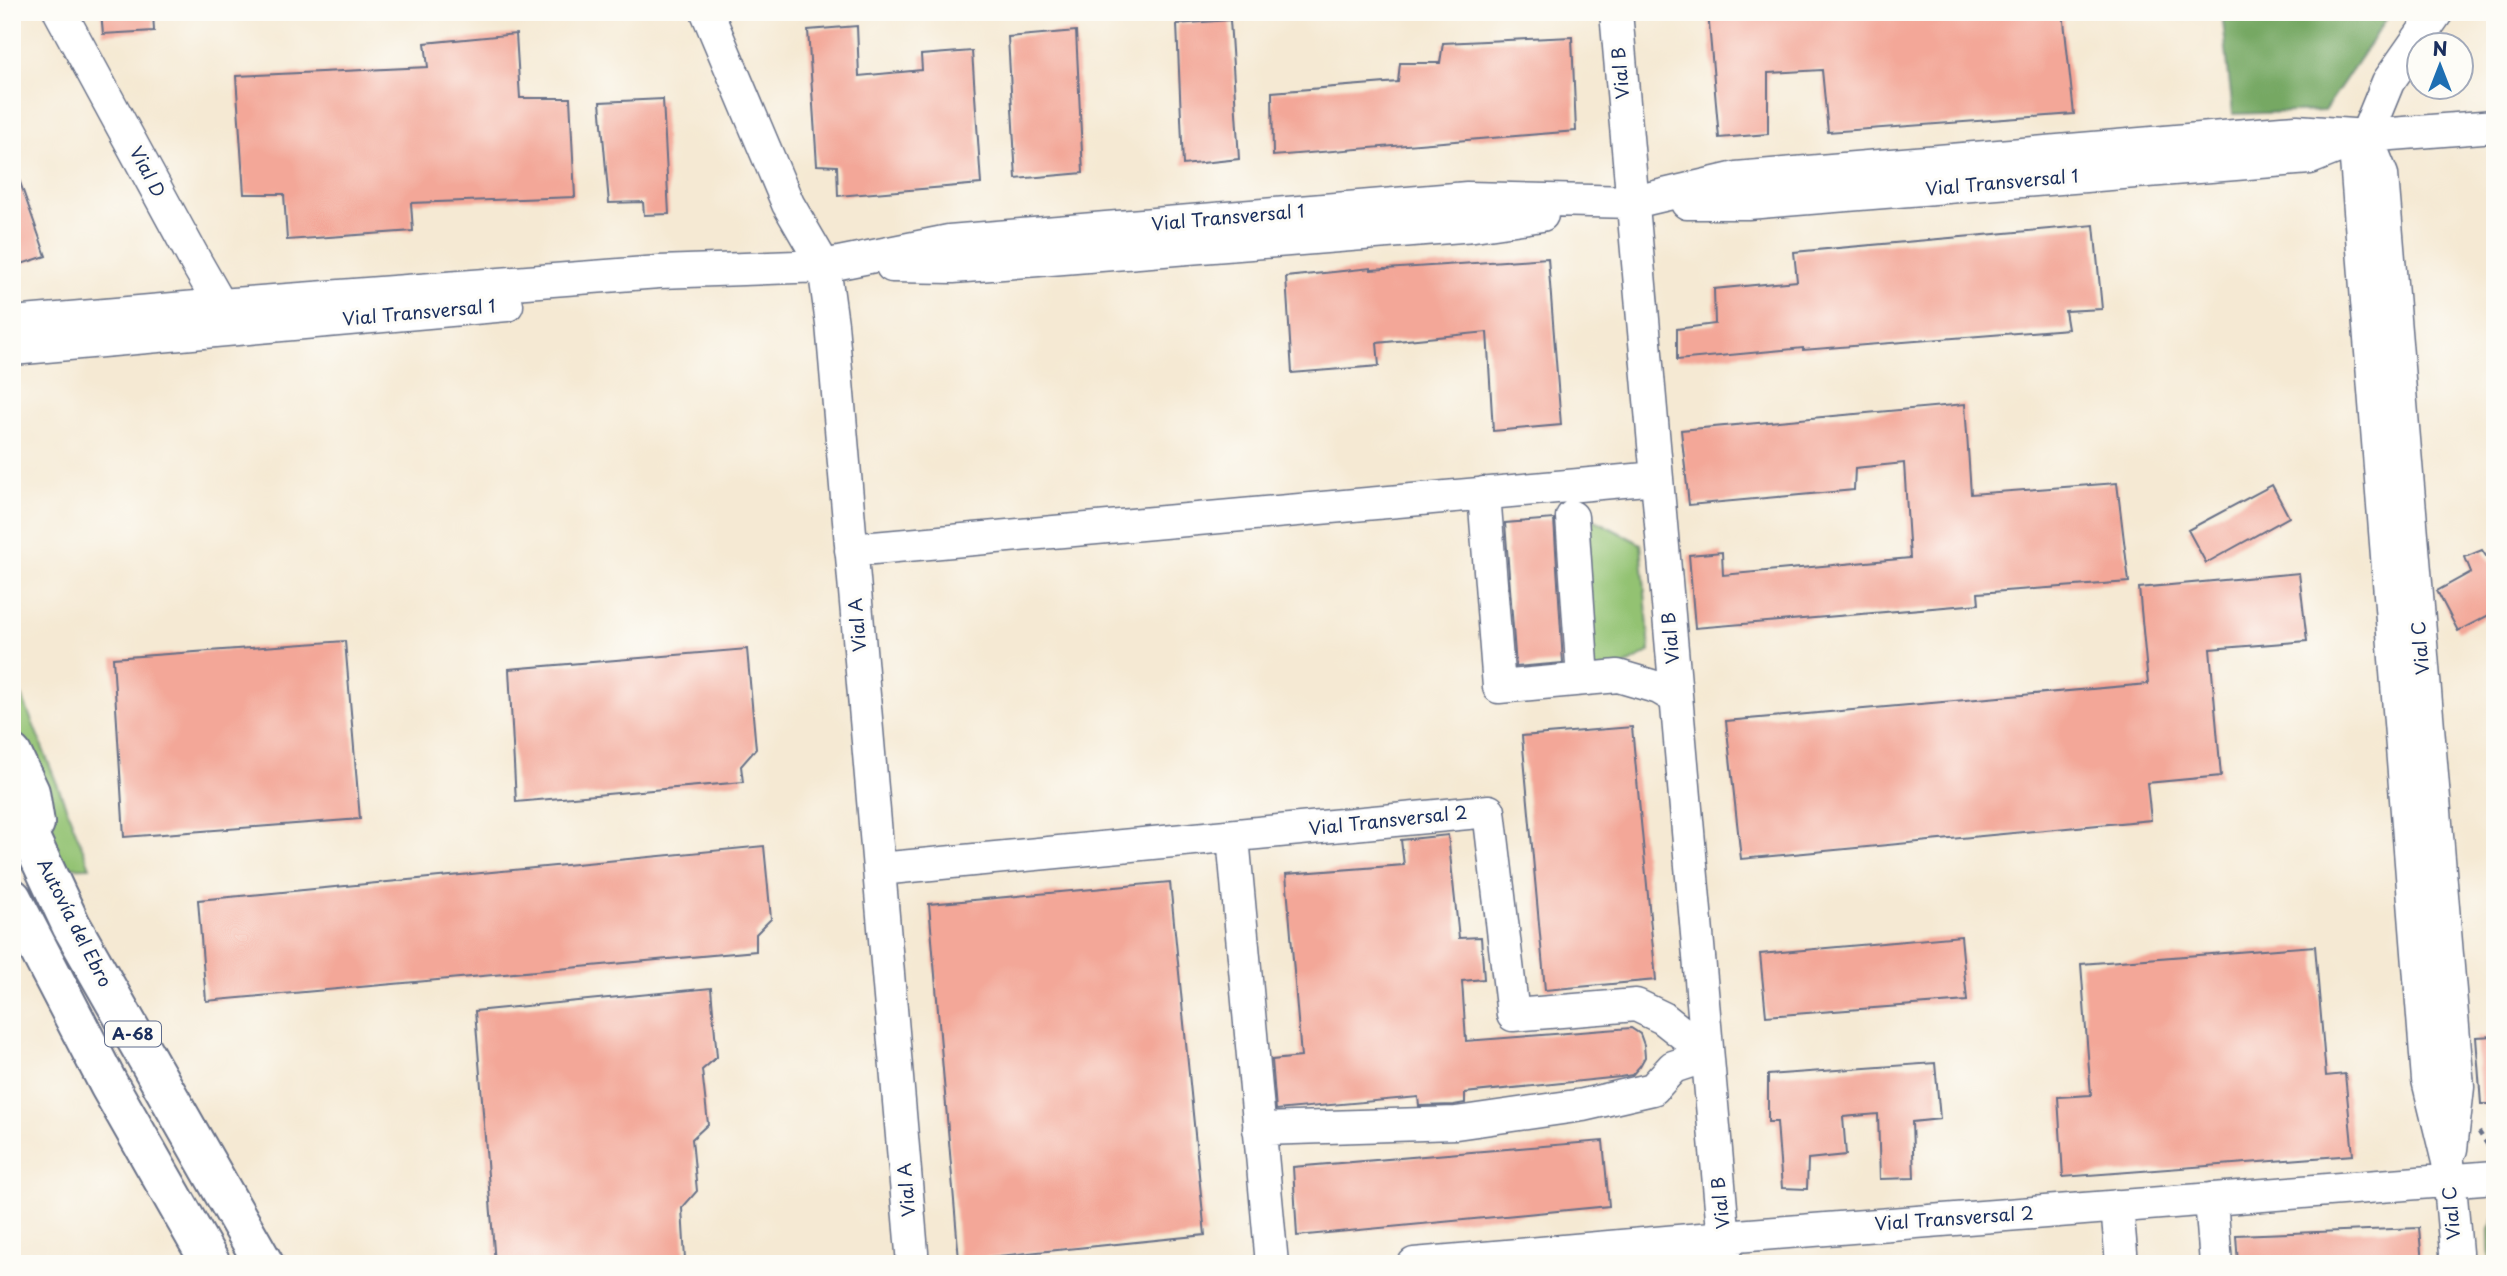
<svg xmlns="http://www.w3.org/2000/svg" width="2507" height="1276" font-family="'Playpen Sans',sans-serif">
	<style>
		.green { fill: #93c272; stroke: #577868; stroke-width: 2 }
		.forest { fill: #76a864; stroke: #486c61; stroke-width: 2 }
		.building { fill: #f3a798 }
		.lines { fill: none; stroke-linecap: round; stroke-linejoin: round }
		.minor-casing { stroke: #677087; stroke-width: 35 }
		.highway-casing { stroke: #677087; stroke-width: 42 }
		.path { stroke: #677087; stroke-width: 4.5; stroke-dasharray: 5 5; stroke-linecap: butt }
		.minor { stroke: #fff; stroke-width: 32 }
		.highway { stroke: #fff; stroke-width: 38 }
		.labels { text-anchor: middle; stroke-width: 6; stroke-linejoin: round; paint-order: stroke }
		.shield { fill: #fdfcf7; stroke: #5f6c8c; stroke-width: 2 }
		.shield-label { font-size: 16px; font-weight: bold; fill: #1b2f5e }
		.street-label { font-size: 18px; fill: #1b2f5e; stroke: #fdfcf7 }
	</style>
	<rect width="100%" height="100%" fill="#fdfcf7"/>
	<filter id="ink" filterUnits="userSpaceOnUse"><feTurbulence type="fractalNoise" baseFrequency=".0143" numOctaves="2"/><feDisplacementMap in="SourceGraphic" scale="14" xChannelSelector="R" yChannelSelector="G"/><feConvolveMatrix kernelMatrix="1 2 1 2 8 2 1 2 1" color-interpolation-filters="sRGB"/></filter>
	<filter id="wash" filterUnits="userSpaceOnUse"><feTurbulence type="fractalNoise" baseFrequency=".00686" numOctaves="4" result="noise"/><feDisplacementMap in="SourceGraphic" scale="28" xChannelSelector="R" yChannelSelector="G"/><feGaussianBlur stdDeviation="1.57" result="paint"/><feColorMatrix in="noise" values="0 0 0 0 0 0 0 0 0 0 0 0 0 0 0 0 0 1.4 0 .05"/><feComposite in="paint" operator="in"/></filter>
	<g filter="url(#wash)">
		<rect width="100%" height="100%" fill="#f5e9d3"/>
		<path class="green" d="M1576,510l65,34 9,107 -36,21h-24z
			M12,671l78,196 -78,1z
			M2495,1216v48h-5l-1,-34z"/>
		<path class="forest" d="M2222,12h169l-67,99 -91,3z"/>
		<g id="blocks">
			<path class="building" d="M101,12h52l1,19 -51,3z
				M1708,12h355l11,102 -246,18 -6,-62 -54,3v61l-49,4z
				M1230,20l9,139 -56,6 -6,-141z
				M857,26l2,50 63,-6 -1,-15 51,-4 9,133 -143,12 -1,-30 -20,-1 -9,-135z
				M1076,31l7,142 -67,6 -8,-142z
				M516,34l4,64h50l5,99 -164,6 2,28 -126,9 -3,-46h-40l-8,-118 192,-9 -3,-24z
				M1572,37l4,94 -303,25 -1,-64 126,-10 2,-19h40l3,-20z
				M663,99l6,115 -25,1 -1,-13 -34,1 -9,-101z
				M12,168h3l31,88 -34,11z
				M2094,225l8,84 -37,2 3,18 -265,21v-2l-126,12v-31l38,-5 -1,-35 83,-8 -3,-29z
				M1548,258l13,167 -68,6 -6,-99 -110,11 2,23 -87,7 -6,-96 85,-9v2z
				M1965,404l6,90 146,-11 12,99 -151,11 1,11 -284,24 -6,-73 33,-3 1,23 187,-17 -6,-95 -49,5 -1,22 -165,15 -8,-75z
				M2272,485l17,32 -83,46 -18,-33z
				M1554,519l9,144 -47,4 -11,-144z
				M2482,550l13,20v42l-37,19 -21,-40 34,-19 -6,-15z
				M2299,573l8,68 -97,8 11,127 -74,7 4,37 -410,39 -15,-138 422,-37 -9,-96z
				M345,641l15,178 -236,18 -11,-179z
				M747,649l9,100 -15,17 2,16 -227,20 -7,-133z
				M1632,727l24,253 -111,10 -23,-254z
				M1448,835l11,103 22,-1 3,42 -22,2 4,60 165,-13 9,6 4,11 1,12 -5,9 -8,9 -12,2 -155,16v10l-11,2 -35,1 -1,-9 -142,13 -4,-50 29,-3 -15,-183 118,-9 -3,-25z
				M764,846l7,73 -15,15v17l-550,50 -8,-101z
				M1170,882l35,353 -246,25 -30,-356z
				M1961,936l6,65 -201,15 -6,-62z
				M2315,946l11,130 19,-2 8,81 -290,22 -5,-80 33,-2 -10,-131z
				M711,988l6,69 -15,13 6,54 -16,15 5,52 -15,17 3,51 -45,5h-145l-20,-253z
				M2495,1036v68h-14l-5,-67z
				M1935,1063l5,56 -28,3 2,56 -34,1 -2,-65 -35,3 3,38 -38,4 -1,30 -25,-1 -5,-66h-9v-47z
				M1603,1141l6,65 -312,30 -4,-69z
				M2419,1228l3,36h-184l-2,-29z"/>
		</g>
	</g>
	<g filter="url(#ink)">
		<use href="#blocks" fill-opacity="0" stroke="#677087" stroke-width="2"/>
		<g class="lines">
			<g class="minor-casing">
				<path id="minor" d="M60,12l137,252 32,56
					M707,12l81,192 36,62 8,58 81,940
					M1616,12l110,1252
					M2437,12l-49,70 -32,78 72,920 20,82 9,102
					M2366,136l16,39 76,912 -7,62
					M1687,203h61l562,-45 48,-19
					M892,266l61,1 521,-42 68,-10
					M12,323l208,-18 439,-33 165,-6 125,-25 518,-43 167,4 102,-24 546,-46 15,-1 69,5 129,-10
					M12,349l495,-44
					M1484,493l15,194 119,-11 41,12 17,10
					M1572,517l11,162
					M851,550l806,-72
					M1233,837l39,427
					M879,869l610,-58 24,204 123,-10 27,13 24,19 18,6
					M1259,1129l197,-6 127,-18 70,-16 20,-22 18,-6 16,-1
					M2211,1199l5,65
					M2117,1206l5,58
					M1414,1264l310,-27 771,-60"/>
			</g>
			<g class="highway-casing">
				<path id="highway" d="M12,754l18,38 5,31
					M12,799l59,126 193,339
					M12,898l97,187 102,179"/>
			</g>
			<path class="path" d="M2479,1132l10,15 6,2"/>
			<use href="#minor" class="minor"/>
			<use href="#highway" class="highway"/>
		</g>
	</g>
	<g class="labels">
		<rect class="shield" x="105" y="1021.5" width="56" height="25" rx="5"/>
		<g class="shield-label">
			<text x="133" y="1040">A-68</text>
		</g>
		<g class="street-label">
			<text transform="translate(1621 73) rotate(-95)" y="6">Vial B</text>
			<text transform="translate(147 172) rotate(62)" y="6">Vial D</text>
			<text transform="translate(2002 183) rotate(-5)" y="6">Vial Transversal 1</text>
			<text transform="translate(1228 218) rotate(-5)" y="6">Vial Transversal 1</text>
			<text transform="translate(419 313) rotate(-5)" y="6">Vial Transversal 1</text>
			<text transform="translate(858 625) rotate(-95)" y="6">Vial A</text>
			<text transform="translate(1671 638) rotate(-95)" y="6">Vial B</text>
			<text transform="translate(2421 648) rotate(-95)" y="6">Vial C</text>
			<text transform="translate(1388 821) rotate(-6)" y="6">Vial Transversal 2</text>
			<text transform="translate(74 923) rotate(63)" y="6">Autovía del Ebro</text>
			<text transform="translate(907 1190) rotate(-95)" y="6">Vial A</text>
			<text transform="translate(1721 1203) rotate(-96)" y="6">Vial B</text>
			<text transform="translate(2452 1213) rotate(-95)" y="6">Vial C</text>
			<text transform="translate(1954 1219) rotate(-4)" y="6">Vial Transversal 2</text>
		</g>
	</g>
	<rect width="2507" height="1276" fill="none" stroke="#fdfcf7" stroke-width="42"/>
	<g transform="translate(2440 66)"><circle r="33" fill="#fdfcf7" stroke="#a3aaba" stroke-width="2"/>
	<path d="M0-5L12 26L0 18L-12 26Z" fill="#1f6fb2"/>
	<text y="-10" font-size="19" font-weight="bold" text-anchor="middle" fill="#1b2f5e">N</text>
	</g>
</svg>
